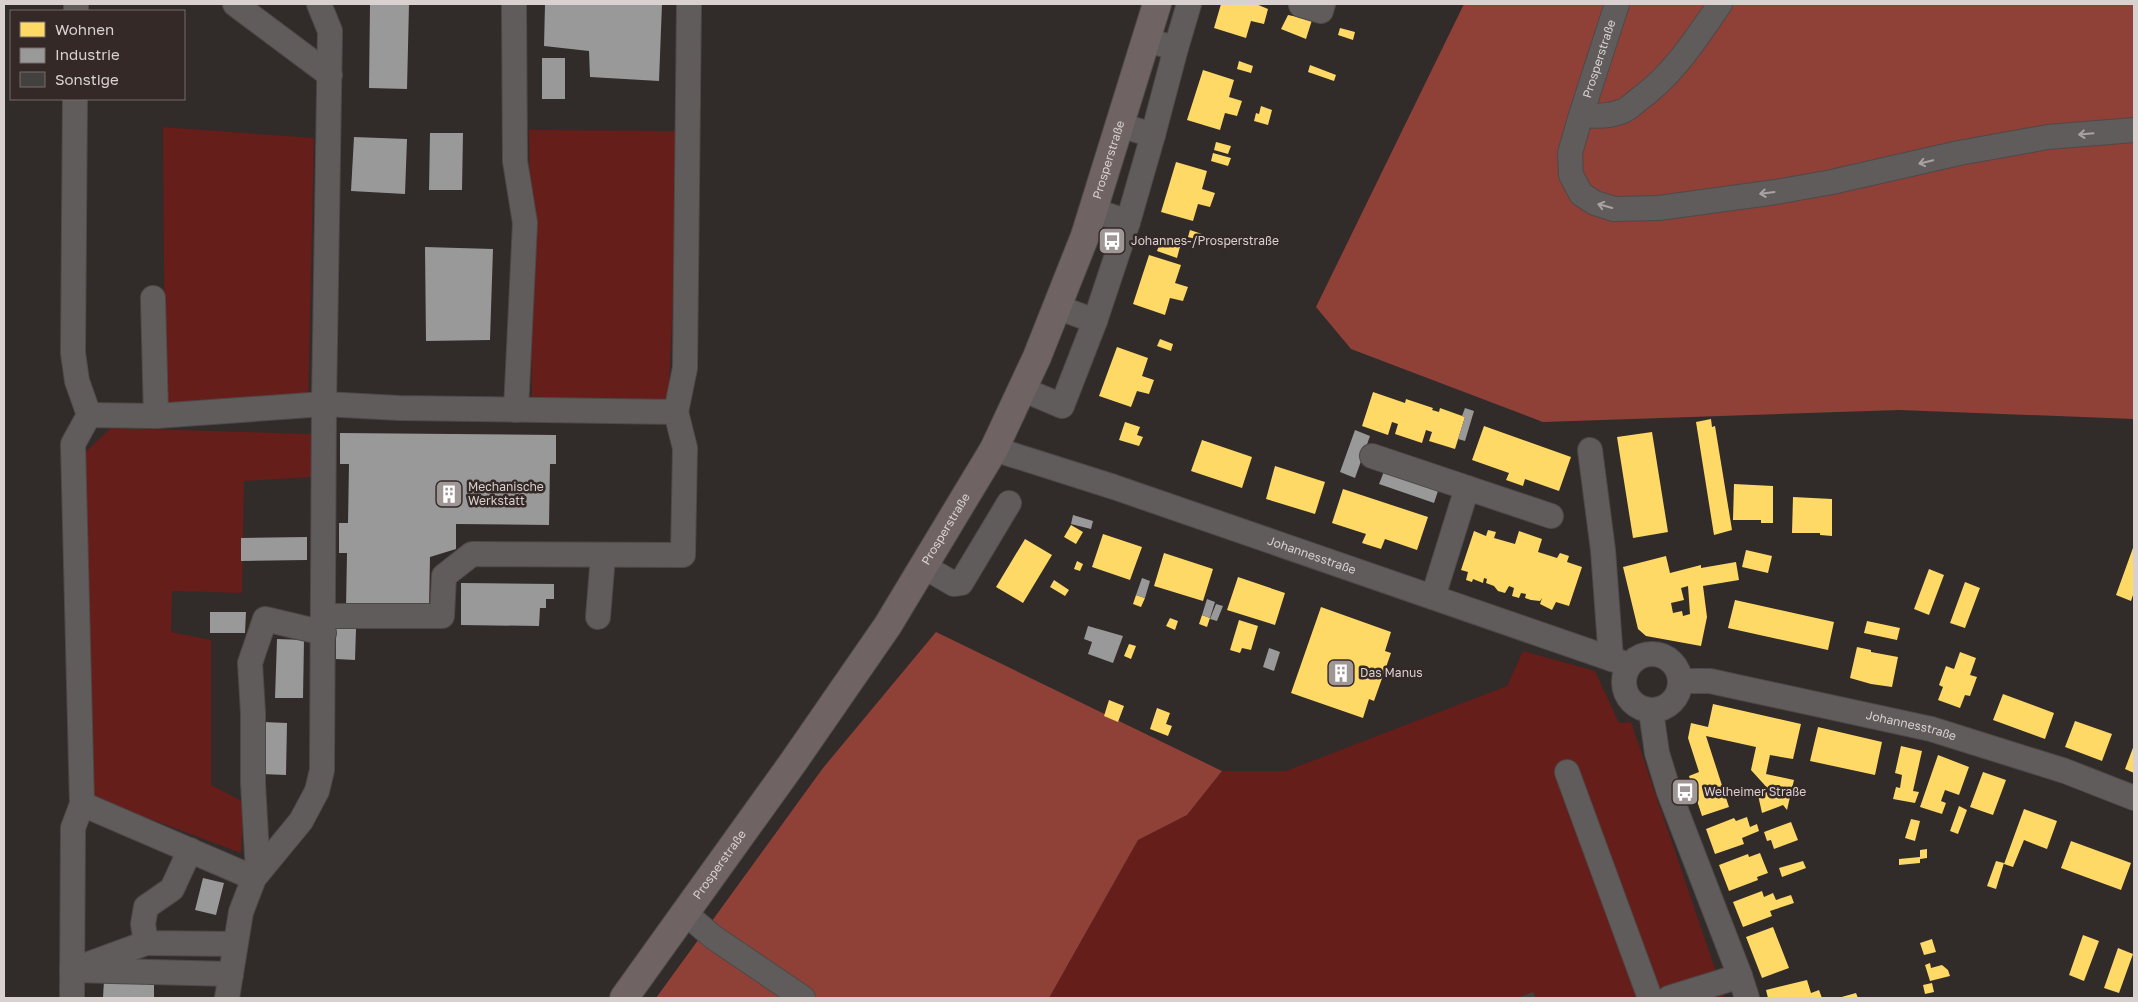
<svg xmlns="http://www.w3.org/2000/svg" width="2138" height="1002" font-family="'Golos Text',sans-serif">
	<style>
		.green { fill: #651e19 }
		.forest { fill: #8f4138 }
		.homes { fill: #ffd966; fill-rule: evenodd }
		.industry { fill: #999 }
		.building { fill: #424140 }
		.lines { fill: none; stroke-linecap: round; stroke-linejoin: round }
		.minor-casing { stroke: #4e4948; stroke-width: 26 }
		.major-casing { stroke: #4e4948; stroke-width: 30 }
		.minor { stroke: #615c5c; stroke-width: 24 }
		.major { stroke: #6f6463; stroke-width: 28 }
		.oneway { stroke: #a8a2a1 }
		.labels { text-anchor: middle; stroke-width: 5; stroke-linejoin: round; paint-order: stroke }
		.street-label { font-size: 12px; fill: #d8d1cf; stroke: #342927 }
		.poi-label { font-size: 12px; fill: #d8d1cf; stroke: #342927; text-anchor: start }
	</style>
	<rect width="100%" height="100%" fill="#312b2a"/>
	<path class="green" d="M163,127l151,11 -6,268h-143z
		M529,130l152,1 -13,274 -136,2z
		M111,428l201,6v43l-68,4 -2,112 -70,-2 -1,41 40,8v145l33,17 -3,51 -152,-57 -9,-339z
		M1523,651l72,20 24,52 12,-1 94,276h-676l89,-158 49,-25 35,-44h64l221,-85z"/>
	<path class="forest" d="M1464,4h670v415l-235,-9 -356,12 -192,-73 -35,-42z
		M936,632l286,139 -35,44 -49,25 -89,158h-393l167,-230z"/>
	<path class="homes" d="M1221,4h35l12,5 -4,15 -13,-3 -5,17 -32,-10z
		M1288,15l24,5 -6,19 -25,-10z
		M1340,28l15,4 -2,8 -15,-5z
		M1239,61l14,5 -2,7 -14,-4z
		M1310,65l26,10 -2,6 -26,-9z
		M1203,70l31,10 -5,17 13,4 -5,15 -12,-3 -5,17 -33,-10z
		M1261,106l11,4 -4,15 -14,-4 2,-8 3,1z
		M1216,142l15,4 -3,8 -14,-4z
		M1213,153l18,5 -3,8 -17,-5z
		M1176,162l31,9 -5,18 13,4 -5,14 -12,-3 -5,17 -32,-9z
		M1190,230l15,5 -2,6 -15,-4z
		M1162,237l19,6 -4,15 -20,-7z
		M1149,255l32,10 -6,18 13,4 -5,14 -13,-3 -5,17 -32,-11z
		M1160,339l13,5 -2,7 -14,-5z
		M1117,347l31,11 -6,18 12,4 -5,14 -12,-3 -6,16 -32,-11z
		M1373,392l32,11 1,-4 27,9 -1,2 7,2 1,-4 25,9 -10,32 -26,-8 3,-9 -6,-2 -4,13 -27,-9 3,-10 -6,-2 -4,13 -26,-9z
		M1711,419l1,8 3,-1 17,104 -18,5 -18,-113z
		M1125,422l15,5 -3,8 6,2 -4,9 -20,-6z
		M1484,426l87,31 -12,34 -34,-12 -2,7 -17,-6 3,-7 -37,-13z
		M1652,432l16,100 -35,6 -16,-101z
		M1202,440l50,17 -10,31 -51,-17z
		M1275,466l50,16 -10,32 -49,-15z
		M1734,484l39,2v37h-12v-3h-28z
		M1343,489l85,28 -11,33 -32,-11 -4,10 -19,-6 4,-9 -34,-11z
		M1793,497l39,2v37l-12,-1v-2h-28z
		M1071,525l12,7 -7,12 -12,-7z
		M1488,530l8,2 -2,6 21,6 4,-13 23,8 -4,13 19,6 3,-5 9,3 -2,6 15,5 -13,39 -13,-4 -4,8 -12,-6 2,-6 -2,3 -9,-1 -6,-2 1,-4 -5,-1 -2,5 -7,-2 2,-8 -5,-2 -4,7 -7,-2 -4,-5 -8,-3 1,-4 -3,-1 -1,5 -10,-4 -1,3 -6,-2 2,-8 -7,-2 13,-39 12,5z
		M1103,534l39,13 -12,33 -38,-13z
		M1025,539l27,16 -29,48 -27,-16z
		M2134,545v47l-3,9 -15,-6z
		M1746,550l26,6 -4,17 -26,-6z
		M1164,553l49,16 -10,32 -49,-15z
		M1666,556l4,17 31,-8v3l35,-6 3,18 -36,6 4,31 -6,29 -55,-10 -8,-7 -15,-62zM1688,586l2,28 -7,2 -1,-5 -9,2 -2,-10 13,-3 -3,-12z
		M1077,561l6,3 -3,7 -6,-2z
		M1929,569l15,6 -15,40 -15,-6z
		M1238,577l47,16 -10,32 -48,-15z
		M1054,580l15,10 -4,6 -15,-9z
		M1965,582l15,6 -15,40 -15,-5z
		M1136,595l9,3 -4,9 -8,-3z
		M1735,600l99,22 -6,28 -100,-22z
		M1321,607l70,25 -6,19 6,2 -17,48 -5,-2 -6,19 -72,-25z
		M1202,615l8,3 -3,9 -8,-3z
		M1170,618l8,3 -3,9 -9,-4z
		M1239,620l19,6 -7,24 -9,-2 -2,5 -10,-3z
		M1867,621l33,7 -3,12 -33,-7z
		M1129,644l7,2 -5,13 -7,-3z
		M1857,647l14,3v2l27,5 -6,30 -21,-3 -21,-6z
		M1960,652l16,6 -6,17 7,2 -7,19 -5,-1 -5,13 -22,-8 5,-13 -4,-2 7,-19 8,3z
		M2003,694l51,19 -9,26 -52,-19z
		M1109,700l15,6 -6,16 -14,-6z
		M1713,704l88,20 -8,35 -23,-4 -4,19 28,6 -7,30 -4,-5 -21,8 -4,-18 12,-4 -19,-21 5,-23 -50,-11 23,71 -27,9 -13,-40 10,-4 -11,-34 3,-15 17,4z
		M1157,708l13,5 -4,11 6,2 -4,10 -18,-7z
		M2075,721l37,13 -10,27 -37,-14z
		M1818,727l64,15 -7,33 -65,-14z
		M2134,745v28l-9,-4z
		M1901,746l21,5 -9,40 6,1 -4,11 -22,-4 3,-12 4,1 2,-13 -7,-2z
		M1938,755l31,12 -10,28 -14,-5 -4,11 5,2 -4,11 -22,-7z
		M1983,772l23,8 -13,35 -23,-8z
		M1959,806l8,4 -9,24 -8,-3z
		M2024,809l33,12 -10,28 -23,-9 -11,27 -9,-3z
		M1747,817l3,10 7,-3 2,7 -17,7 2,6 -29,10 -9,-25 28,-11 2,3z
		M1911,819l9,2 -5,20 -10,-3z
		M1791,822l7,18 -24,9 -3,-9 -4,1 -3,-9z
		M2071,841l60,22 -10,27 -60,-22z
		M1927,849v9l-7,1v4l-21,2v-6l21,-2v2v-9z
		M1760,853l8,20 -11,4 1,3 -29,11 -10,-26 29,-11 1,3z
		M1803,861l3,7 -24,9 -3,-9z
		M1996,861l8,2 -8,26 -9,-3z
		M1762,891l2,6 9,-4 3,7 15,-5 3,8 -24,8 2,5 -29,11 -10,-25z
		M1773,927l16,41 -27,10 -16,-41z
		M2083,935l16,6 -15,40 -15,-6z
		M1932,939l4,13 -12,3 -4,-12z
		M2118,948l15,6 -14,39 -15,-5z
		M1930,963l1,5 11,-3 6,5 2,6 -20,5 -5,-16z
		M1807,980l4,13 8,-3 3,8h-54l-2,-8z
		M1932,983l2,9 -9,2 -2,-9z
		M1856,993l2,5h-20z"/>
	<path class="industry" d="M370,4h39l-2,85 -38,-1z
		M545,4h117l-3,77 -69,-4 -1,-26 -45,-5z
		M542,58h23v41h-23z
		M430,133h33l-1,57h-33z
		M354,137l53,2 -2,55 -54,-3z
		M425,247l68,2 -3,91 -64,1z
		M1465,408l9,3 -9,30 -7,-2 7,-22 -3,-1z
		M1355,430l15,6 -15,42 -15,-6z
		M340,433l216,2v29h-6l-1,61 -93,-1v25l-26,8 -1,52 -83,-1 1,-55h-8v-30h9l1,-59h-9z
		M1385,469l54,19 -5,15 -55,-19z
		M1073,515l20,6 -2,8 -20,-5z
		M307,537v23l-66,1v-23z
		M1142,578l8,3 -5,17 -9,-3z
		M461,583l93,1v15h-8v9h-6l-1,18 -78,-1z
		M1207,599l8,3 -5,16 -8,-3z
		M1216,604l7,2 -6,15 -7,-2z
		M210,612h36l-1,21h-35z
		M1088,626l35,10 -10,27 -25,-9 4,-12 -8,-3z
		M336,628l20,1 -1,31 -19,-1z
		M277,639l27,1 -1,58h-28z
		M1269,648l11,4 -6,19 -11,-4z
		M263,722l24,1 -1,52 -24,-1z
		M203,878l21,5 -8,32 -21,-5z
		M104,980l50,1v17h-51z"/>
	<path class="building" d="M1533,992l3,6h-19z"/>
	<g class="lines">
		<g class="minor-casing">
			<g id="minor">
				<path d="M235,4l95,71"/>
				<path d="M514,4l1,157 10,62 -9,187"/>
				<path d="M1720,4c-24,35 -47,71 -82,96 -5,4 -10,9 -15,11 -14,6 -27,5 -42,4l-11,38 1,22 10,19 14,9 19,6 45,-1 117,-16 56,-10 127,-29 89,-16 86,-7"/>
				<path d="M1301,5l20,6 2,-7"/>
				<path d="M76,11v-7"/>
				<path d="M1145,40l31,8 -23,87"/>
				<path d="M1176,48l13,-44"/>
				<path d="M75,99l-2,254 4,28 12,34"/>
				<path id="s1" d="M1581,115l36,-111"/>
				<path d="M1119,125l34,10 -25,87"/>
				<path d="M1093,210l35,12 -33,99"/>
				<path d="M153,298l3,118"/>
				<path d="M1022,389l40,17 33,-85 -38,-14"/>
				<path d="M676,412l9,-44 4,-364"/>
				<path id="s2" d="M994,449l120,38 515,178"/>
				<path d="M1590,450l13,100 8,109"/>
				<path d="M1372,456l179,60"/>
				<path d="M923,566l31,18 7,-1 48,-80"/>
				<path d="M1433,597l34,-109"/>
				<path d="M598,617l5,-61"/>
				<circle cx="1652" cy="682" r="28"/>
				<path id="s3" d="M1681,681h29l221,48 134,42 69,27"/>
				<path d="M1651,711l6,42 12,39 71,184 7,22"/>
				<path d="M1567,772l83,226"/>
				<path d="M190,850l-18,39 -26,18 -3,17 3,19 89,1"/>
				<path d="M258,873l-5,-90v-70l-3,-50 15,-44 59,14"/>
				<path d="M254,878l-172,-74 -9,-360 16,-29 67,1 168,-12 75,4 277,4 9,36 -2,107 -211,-1 -28,22 -2,40h-119"/>
				<path d="M685,913l28,24 90,61"/>
				<path d="M86,965l60,-22"/>
				<path d="M72,970l159,4"/>
				<path d="M72,998l1,-170 9,-24"/>
				<path d="M227,998l14,-86 13,-34 47,-57 16,-30 5,-21 2,-366 6,-373 -11,-27"/>
				<path d="M1669,998l71,-22"/>
			</g>
		</g>
		<g class="major-casing">
			<g id="major">
				<path id="s4" d="M624,998l170,-237 94,-136 106,-176 43,-92 48,-121 72,-232"/>
			</g>
		</g>
		<use href="#minor" class="minor"/>
		<use href="#major" class="major"/>
	</g>
	<defs><path id="oneway-shaft" d="M-6 0H5M1.5-3L5.5 0L1.5 3" fill="none" stroke-width="1.6" stroke-linecap="round" stroke-linejoin="round" transform="scale(1.25)"/></defs>
	<g class="oneway">
		<use href="#oneway-shaft" transform="translate(2086 134) rotate(175)"/>
		<use href="#oneway-shaft" transform="translate(1926 162) rotate(166)"/>
		<use href="#oneway-shaft" transform="translate(1767 193) rotate(173)"/>
		<use href="#oneway-shaft" transform="translate(1605 206) rotate(-164)"/>
	</g>
	<defs>
		<g id="bus-square" transform="scale(1.4375)"><rect x="-9" y="-9" width="18" height="18" rx="4" fill="#9e9795" stroke="#342927"/><path d="M-5-6H5V4H4V6H2V4H-2V6H-4V4H-5ZM-3.5-4V0h7V-4ZM-3.5 1.2v1.5H-2V1.2ZM2 1.2v1.5H3.5V1.2Z" fill="#fff"/></g>
		<g id="building-square" transform="scale(1.4375)"><rect x="-9" y="-9" width="18" height="18" rx="4" fill="#9e9795" stroke="#342927"/><path d="M-4-6H4V6H1V3H-1V6H-4ZM-2.5-4.3h1.7v1.8h-1.7ZM.8-4.3h1.7v1.8H.8ZM-2.5-1h1.7V.8h-1.7ZM.8-1h1.7V.8H.8Z" fill="#fff"/></g>
	</defs>
	<g fill-rule="evenodd">
		<use href="#bus-square" x="1112" y="241"/>
		<use href="#building-square" x="449" y="494"/>
		<use href="#building-square" x="1341" y="673"/>
		<use href="#bus-square" x="1685" y="792"/>
	</g>
	<g class="labels">
		<g class="street-label">
			<text dy="4" stroke="none"><textPath href="#s1" startOffset="59">Prosperstraße</textPath></text>
			<text dy="4" stroke="none"><textPath href="#s4" startOffset="974">Prosperstraße</textPath></text>
			<text dy="4" stroke="none"><textPath href="#s4" startOffset="569">Prosperstraße</textPath></text>
			<text dy="4" stroke="none"><textPath href="#s2" startOffset="335">Johannesstraße</textPath></text>
			<text dy="4" stroke="none"><textPath href="#s3" startOffset="235">Johannesstraße</textPath></text>
			<text dy="4" stroke="none"><textPath href="#s4" startOffset="164">Prosperstraße</textPath></text>
		</g>
		<g class="poi-label">
			<text x="1131" y="245">Johannes-/Prosperstraße</text>
			<text x="468" y="491">Mechanische<tspan x="468" dy="14">Werkstatt</tspan></text>
			<text x="1360" y="677">Das Manus</text>
			<text x="1704" y="796">Welheimer Straße</text>
		</g>
	</g>
	<rect width="2138" height="1002" fill="none" stroke="#d8d1cf" stroke-width="10"/>
	<rect x="10" y="10" width="175" height="90" fill="#342927" stroke="#766c6a"/>
	<rect x="20" y="22" width="25" height="15" fill="#ffd966" stroke="#766c6a"/>
	<text x="55" y="35" font-size="15" fill="#d8d1cf">Wohnen</text>
	<rect x="20" y="48" width="25" height="15" fill="#999999" stroke="#766c6a"/>
	<text x="55" y="60" font-size="15" fill="#d8d1cf">Industrie</text>
	<rect x="20" y="72" width="25" height="15" fill="#424140" stroke="#766c6a"/>
	<text x="55" y="85" font-size="15" fill="#d8d1cf">Sonstige</text>
</svg>
